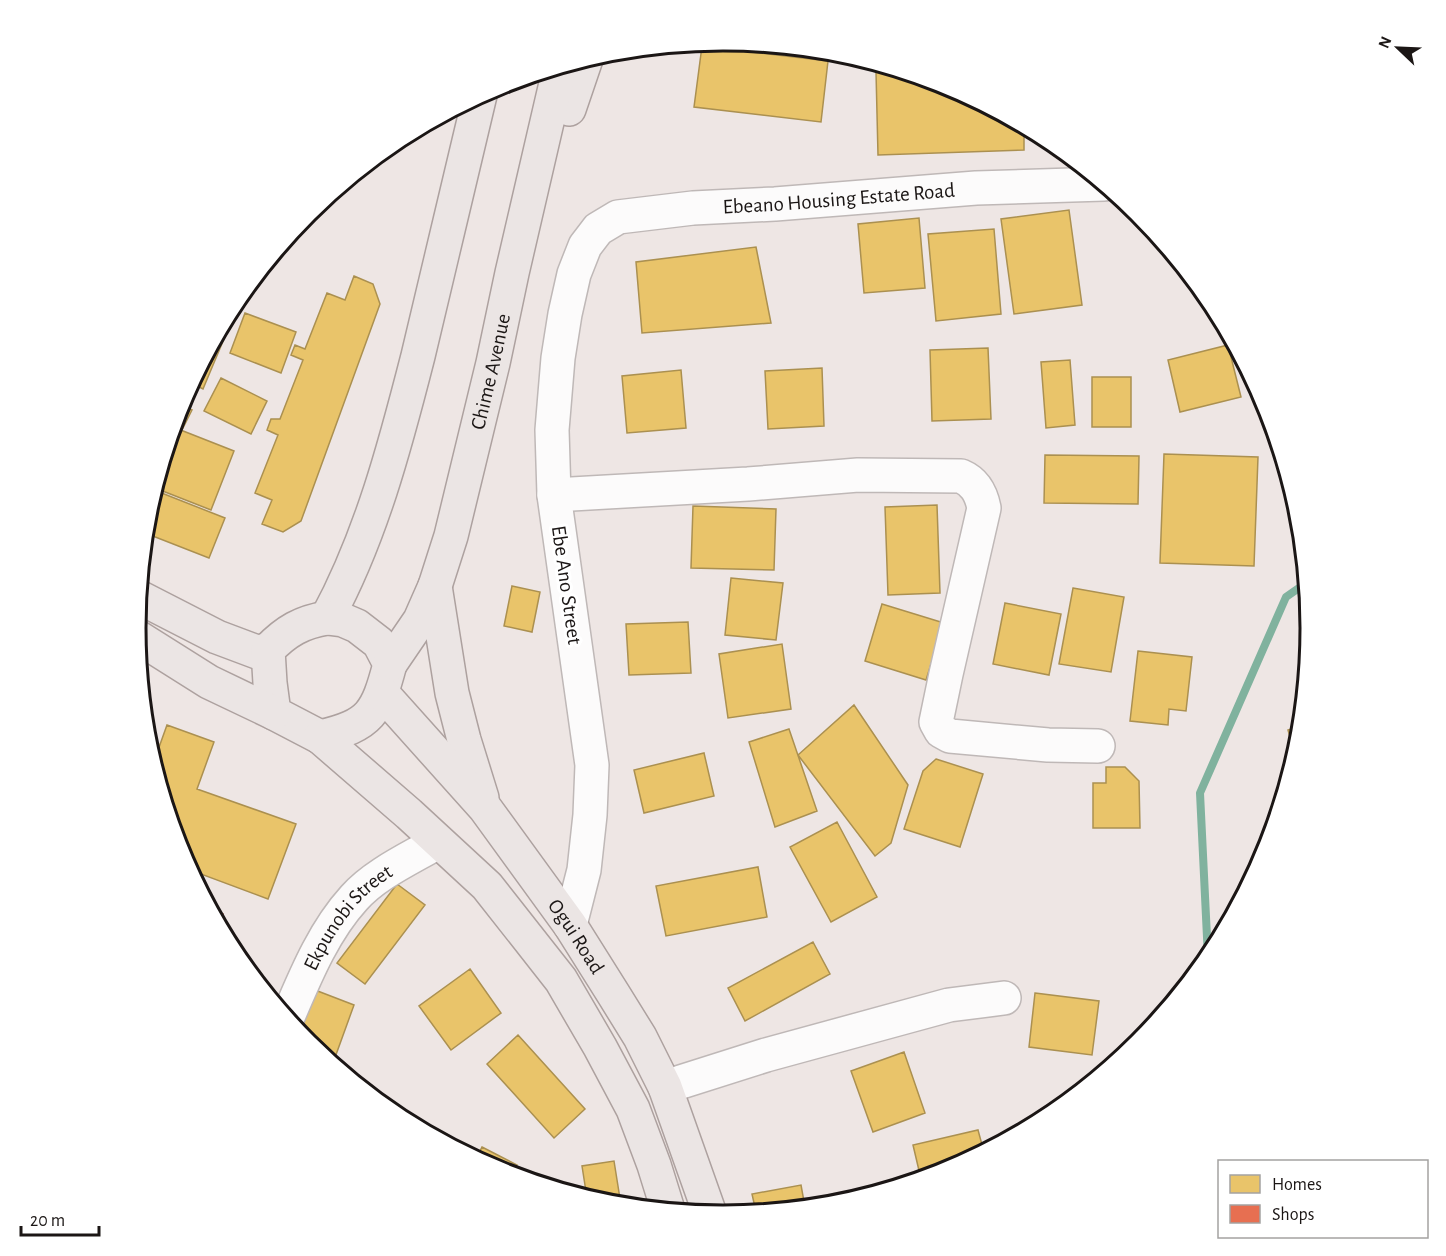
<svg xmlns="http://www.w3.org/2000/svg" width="1446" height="1256" font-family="'Alegreya Sans',sans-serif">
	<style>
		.homes { fill: #e9c46a; stroke: #ab9050; stroke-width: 1.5 }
		.shops { fill: #e76f51; stroke: #aa543f; stroke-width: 1.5 }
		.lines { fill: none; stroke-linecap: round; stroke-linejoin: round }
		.stream { stroke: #80b29e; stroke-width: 8 }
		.minor-casing { stroke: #bfb8b7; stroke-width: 36 }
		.major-casing { stroke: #ada19f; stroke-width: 36 }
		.minor { stroke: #fcfbfb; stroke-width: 33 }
		.major { stroke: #ebe5e4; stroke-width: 33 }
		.labels { text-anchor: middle; stroke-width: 6; stroke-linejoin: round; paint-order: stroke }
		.street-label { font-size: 21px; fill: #1b1615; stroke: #fff }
		.rim { fill: none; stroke: #1b1615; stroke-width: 3 }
	</style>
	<rect width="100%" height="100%" fill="#eee6e4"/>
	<path class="homes" d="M702,46l126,15 -7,61 -127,-15z
		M901,71l47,14 76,41v24l-146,5 -2,-83z
		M1069,210l13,95 -68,9 -13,-95z
		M919,218l6,70 -61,5 -6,-69z
		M994,229l7,85 -65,7 -8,-87z
		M756,247l15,76 -129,10 -6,-71z
		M275,252l-14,31 -8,-4z
		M354,276l19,8 7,20 -79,217 -18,11 -21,-8 10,-24 -17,-7 23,-58 -11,-5 4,-11h9l23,-59 -12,-5 4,-10 10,4 22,-56 18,7z
		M239,297l2,1 -38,91 -12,-6 44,-82z
		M245,313l51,19 -15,41 -51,-20z
		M1228,345l13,52 -61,15 -12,-52z
		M988,348l3,71 -59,2 -2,-71z
		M1070,360l5,65 -29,3 -5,-66z
		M822,368l2,58 -56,3 -3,-58z
		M681,370l5,58 -59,5 -5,-57z
		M1092,377h39v50h-39z
		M221,378l46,23 -16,33 -47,-23z
		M180,405l12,5 -9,18 -9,-5z
		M173,427l61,24 -23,59 -56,-22z
		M1164,454l94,3 -4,109 -94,-3z
		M1045,455l94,1 -1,48 -94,-1z
		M154,490l71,28 -16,40 -64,-25 2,-20z
		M937,505l3,88 -52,2 -3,-88z
		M693,506l83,3 -2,61 -83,-2z
		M731,578l52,5 -7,57 -51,-5z
		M512,586l28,6 -8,40 -28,-6z
		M1073,588l51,9 -13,75 -52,-8z
		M1005,603l56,11 -12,61 -56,-11z
		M882,604l62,19 -18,57 -61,-19z
		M688,622l3,51 -62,2 -3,-51z
		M782,644l9,65 -63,9 -9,-64z
		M1138,651l54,6 -6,54 -17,-2 -1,16 -38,-4z
		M854,705l54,80 -17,58 -16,13 -77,-101z
		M167,725l47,17 -17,47 99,35 -28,75 -78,-29 -10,-17 -27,-89z
		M1301,726l-2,17 -4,12 -7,-25z
		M789,729l28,82 -42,16 -26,-85z
		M704,753l10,43 -70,17 -10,-43z
		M936,759l47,15 -23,73 -56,-18 19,-58z
		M1106,767h19l14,14 1,47h-47v-45h13z
		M837,822l40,75 -46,25 -41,-75z
		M758,867l9,50 -101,19 -10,-50z
		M397,884l28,21 -60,79 -28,-21z
		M813,942l17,32 -85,47 -17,-33z
		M470,969l31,44 -50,37 -32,-44z
		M315,990l39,15 -21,58 -26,-20 -8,-10z
		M1035,993l64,8 -7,54 -63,-8z
		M518,1035l67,74 -31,29 -67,-74z
		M904,1052l21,61 -52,19 -22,-61z
		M978,1130l6,22 -36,19 -27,8 -8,-34z
		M482,1147l35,18 -5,10 -14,-4 -22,-12z
		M614,1161l7,44 -13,-1 -21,-6 -5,-32z
		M801,1185l4,22 -49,5 -4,-18z"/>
	<path class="shops" d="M210,909l13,5 -4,11z"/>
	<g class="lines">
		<path class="stream" d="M1208,958l-8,-165 86,-196 20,-14"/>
		<g class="minor-casing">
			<g id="minor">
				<path d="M554,495l194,-11 110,-9 103,1c14,6 20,17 23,32l-38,166 -10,48 5,9 9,5 98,9 50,1"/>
				<path id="s1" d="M570,925l14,-55 6,-55 2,-50 -38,-270 -2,-65 6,-72 7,-44 9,-40 11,-28 13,-17 20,-12 75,-9 82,-4 201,-16 128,-4"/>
				<path id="s2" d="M287,1019c18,-42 36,-87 67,-121 21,-24 57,-40 84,-56"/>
				<path d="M665,1087l101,-32 183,-50 55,-7"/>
			</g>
		</g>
		<g class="major-casing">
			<g id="major">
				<path d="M569,109l17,-50"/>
				<path d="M435,586l17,107 12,47 18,58"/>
				<path d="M139,597l78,40 40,15 11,-2"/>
				<path d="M327,618c44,-81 68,-172 91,-262 21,-87 41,-174 62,-261"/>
				<path d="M327,618l16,2 14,6 22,17 11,21c-13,49 -19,61 -70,73l-46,-24 -4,-30 -2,-33c18,-19 34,-28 59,-32z"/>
				<path d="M136,636l73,46 65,31"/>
				<path id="s3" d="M390,664l30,-44 15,-34 16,-50 42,-173 19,-90 48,-207"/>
				<path id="s4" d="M382,693l103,115 85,117 44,70 26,42 25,50 45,127"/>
				<path d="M320,737l89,77 78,72 74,94 39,67 33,62 21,56 14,45"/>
			</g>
		</g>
		<use href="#minor" class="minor"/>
		<use href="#major" class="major"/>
	</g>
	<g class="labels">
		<g class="street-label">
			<text dy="7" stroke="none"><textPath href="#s1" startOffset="954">Ebeano Housing Estate Road</textPath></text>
			<text dy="7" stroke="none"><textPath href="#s3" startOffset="312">Chime Avenue</textPath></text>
			<text transform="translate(567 585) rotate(82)" y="7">Ebe Ano Street</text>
			<text dy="7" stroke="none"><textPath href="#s2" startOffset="120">Ekpunobi Street</textPath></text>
			<text dy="7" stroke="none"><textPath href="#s4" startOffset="312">Ogui Road</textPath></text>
		</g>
	</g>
	<path d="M0 0H1446V1256H0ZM146 628a577 577 0 1 1 1154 0a577 577 0 1 1-1154 0Z" fill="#fff" fill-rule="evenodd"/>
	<path class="rim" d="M146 628a577 577 0 1 1 1154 0a577 577 0 1 1-1154 0Z"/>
	<rect x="1218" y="1160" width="210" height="78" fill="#ffffff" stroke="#a4a2a1" stroke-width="1.5"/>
	<rect x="1230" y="1175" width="30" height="18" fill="#e9c46a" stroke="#a4a2a1" stroke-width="1.5"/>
	<text x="1272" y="1190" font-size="18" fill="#1b1615">Homes</text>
	<rect x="1230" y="1205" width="30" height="18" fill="#e76f51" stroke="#a4a2a1" stroke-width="1.5"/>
	<text x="1272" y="1220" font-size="18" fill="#1b1615">Shops</text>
	<g transform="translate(1398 48) rotate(293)" stroke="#ffffff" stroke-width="4.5" paint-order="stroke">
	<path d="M0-4.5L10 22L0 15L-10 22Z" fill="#1b1615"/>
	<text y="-9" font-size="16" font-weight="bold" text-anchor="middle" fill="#1b1615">N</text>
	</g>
	<path d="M21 1226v9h78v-9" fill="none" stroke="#1b1615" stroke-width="3"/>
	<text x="30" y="1226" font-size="18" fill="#1b1615" stroke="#ffffff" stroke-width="4.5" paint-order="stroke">20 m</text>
</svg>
